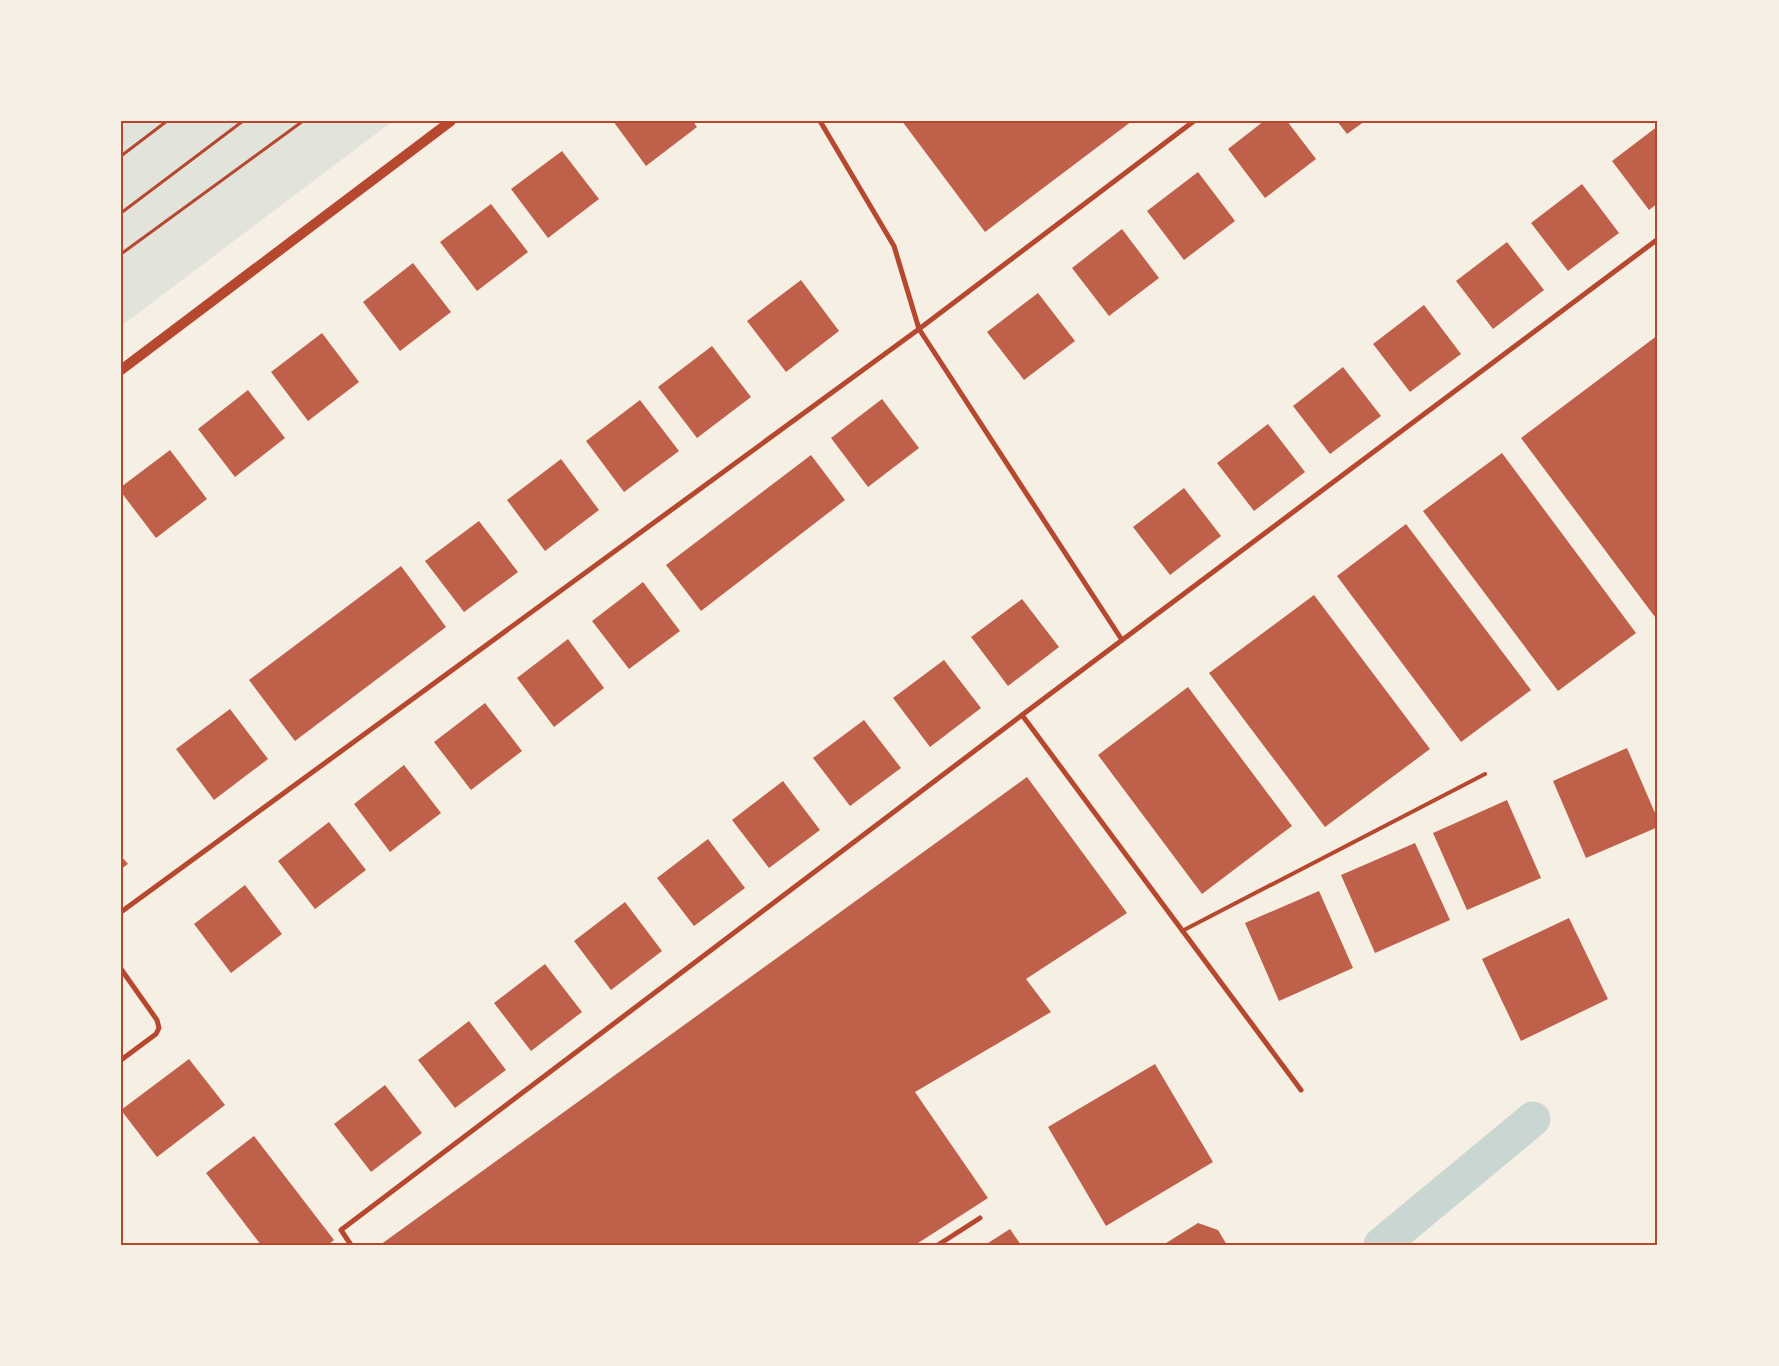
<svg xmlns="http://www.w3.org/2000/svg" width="1779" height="1366" font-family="'Fira Sans',sans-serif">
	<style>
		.green { fill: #e2e4dc }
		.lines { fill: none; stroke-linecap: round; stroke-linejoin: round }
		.canal { stroke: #c9d6d2; stroke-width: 35 }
		.building { fill: #bf614a }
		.path { stroke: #b5482f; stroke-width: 3 }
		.service { stroke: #b5482f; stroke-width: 4 }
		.minor { stroke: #b5482f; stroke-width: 5 }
		.secondary { stroke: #b5482f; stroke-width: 10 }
		.neatline { fill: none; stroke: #b5482f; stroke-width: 2 }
	</style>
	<rect width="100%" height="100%" fill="#f6efe4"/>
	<path class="green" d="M121,121h272l-272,205z"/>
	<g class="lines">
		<path class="canal" d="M1381,1245l152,-126"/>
	</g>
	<path class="building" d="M613,121h80l4,6 -51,39z
		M902,121h230l-147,111z
		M1264,121h23l29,38 -51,39 -37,-49z
		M1337,121h28l-18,13z
		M1658,126v77l-9,7 -37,-49z
		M562,151l37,48 -51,39 -37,-49z
		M1198,172l37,49 -51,39 -37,-49z
		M1582,184l37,49 -51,38 -37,-48z
		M491,204l37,48 -51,39 -37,-49z
		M1122,229l37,49 -50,38 -37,-48z
		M1507,242l37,48 -51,39 -37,-48z
		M413,263l38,49 -51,39 -37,-49z
		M801,280l38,51 -53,41 -39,-51z
		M1038,293l37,48 -51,39 -37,-48z
		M1424,305l37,49 -51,38 -37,-48z
		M322,333l37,49 -51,39 -37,-49z
		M1658,335v286l-137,-183z
		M712,346l39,51 -54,41 -39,-51z
		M1343,367l38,49 -51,38 -37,-48z
		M248,390l37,48 -50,39 -37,-48z
		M882,399l37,49 -51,39 -37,-49z
		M640,400l39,51 -55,41 -38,-51z
		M1268,424l37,48 -51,39 -37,-48z
		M170,450l37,49 -51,39 -35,-46v-5z
		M1502,453l134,180 -78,58 -135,-180z
		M811,455l34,45 -144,111 -35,-46z
		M561,459l38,51 -54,41 -38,-51z
		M1184,488l37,48 -51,39 -37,-48z
		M479,521l39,51 -54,40 -39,-51z
		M1406,524l125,166 -70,52 -124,-166z
		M401,566l45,61 -151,114 -46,-61z
		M643,582l37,49 -51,38 -37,-48z
		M1314,595l116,154 -105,78 -116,-154z
		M1022,599l37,48 -51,39 -37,-49z
		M568,639l36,49 -50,39 -37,-49z
		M944,660l37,48 -51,39 -37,-49z
		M1188,687l104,139 -90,68 -104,-139z
		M485,703l37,48 -51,39 -37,-48z
		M230,709l38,50 -54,41 -38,-51z
		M864,720l37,48 -51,38 -37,-48z
		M1627,748l31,72v7l-72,31 -33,-77z
		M404,765l37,48 -51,39 -36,-48z
		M1027,777l100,136 -101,66 25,33 -136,80 73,106 -73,47h-535z
		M783,781l37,49 -51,38 -37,-48z
		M1507,800l34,78 -74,32 -34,-77z
		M329,822l37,48 -51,39 -37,-48z
		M708,839l37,49 -51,38 -37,-48z
		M1415,843l35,77 -75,33 -34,-78z
		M121,856l7,8 -7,5z
		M245,885l37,49 -51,39 -37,-49z
		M1319,891l34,77 -74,33 -34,-78z
		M625,902l37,49 -51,39 -37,-49z
		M1569,918l39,81 -87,42 -39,-82z
		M545,964l37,48 -51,39 -37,-48z
		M469,1021l37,49 -51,38 -37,-48z
		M189,1059l36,46 -68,52 -36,-47z
		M1155,1064l58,98 -107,64 -58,-99z
		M385,1085l37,48 -51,39 -37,-48z
		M254,1136l80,104 -6,5h-67l-55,-72z
		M1198,1223l20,7 9,15h-64z
		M1010,1229l11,16h-36z"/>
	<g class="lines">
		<path class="path" d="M121,156l46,-35
			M121,213l122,-92
			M121,254l182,-133"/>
		<path class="service" d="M1182,931l303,-157"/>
		<path class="minor" d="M820,121l74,125 25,83 203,311
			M1022,715l279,375
			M121,912l798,-583 275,-208
			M121,969l36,51 2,8 -3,6 -35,26
			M351,1245l-10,-15 681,-515 636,-476
			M938,1245l42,-27"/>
		<path class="secondary" d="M121,370l330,-249"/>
	</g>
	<rect width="1779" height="1366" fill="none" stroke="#f6efe4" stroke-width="245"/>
	<rect x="122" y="122" width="1534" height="1122" class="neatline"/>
</svg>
